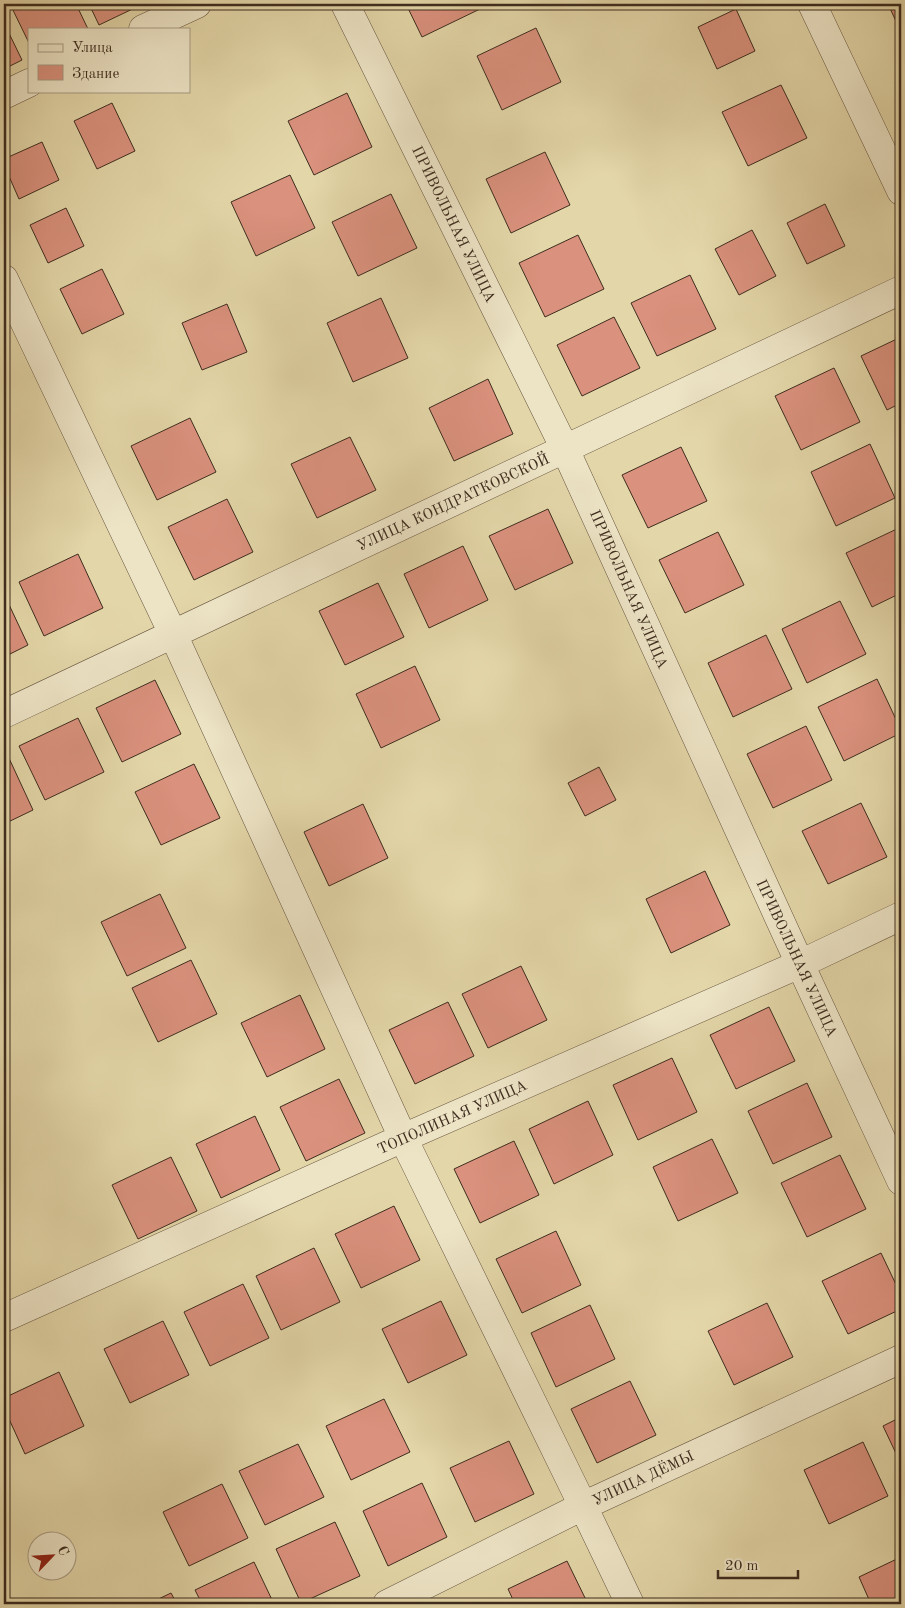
<svg xmlns="http://www.w3.org/2000/svg" width="905" height="1608" font-family="'Old Standard TT',serif">
	<style>
		.building { fill: #da917d; stroke: #3e2d1f }
		.lines { fill: none; stroke-linecap: round; stroke-linejoin: round }
		.minor-casing { stroke: #675741; stroke-width: 29 }
		.minor { stroke: #ede4c6; stroke-width: 28 }
		.labels { text-anchor: middle; stroke-width: 5; stroke-linejoin: round; paint-order: stroke }
		.street-label { font-size: 15px; fill: #3e2d1f; stroke: #ede4c6 }
	</style>
	<rect width="100%" height="100%" fill="#e3d6a8"/>
	<filter id="stains"><feTurbulence type="fractalNoise" baseFrequency=".004" numOctaves="4"/><feColorMatrix values="0 0 0 0 .2 0 0 0 0 .09 0 0 0 0 .02 0 0 0 .5 -.17"/></filter>
	<radialGradient id="worn" r=".72"><stop offset=".6" stop-color="#630" stop-opacity="0"/><stop offset="1" stop-color="#630" stop-opacity=".3"/></radialGradient>
	<path class="building" d="M10,4h66l12,25h-59v14z
		M89,4h54l-44,21z
		M406,4h72l2,5 -58,28z
		M888,4h13v28z
		M736,9l19,42 -38,18 -19,-42z
		M4,23l18,37 -18,9z
		M536,28l25,54 -59,28 -25,-54z
		M781,85l26,53 -59,28 -26,-54z
		M347,93l25,54 -58,28 -26,-54z
		M112,103l23,48 -38,18 -23,-48z
		M42,142l17,38 -40,19 -15,-34v-6z
		M545,152l25,53 -59,28 -25,-54z
		M290,175l25,53 -59,28 -25,-54z
		M391,194l26,54 -59,28 -26,-54z
		M825,204l20,42 -38,18 -20,-41z
		M66,208l18,38 -36,17 -18,-38z
		M752,230l24,46 -37,19 -24,-46z
		M578,235l26,54 -59,28 -26,-54z
		M102,269l22,45 -42,20 -22,-45z
		M690,275l26,54 -59,27 -26,-53z
		M381,298l27,60 -55,24 -26,-59z
		M227,304l20,48 -45,18 -20,-47z
		M614,317l26,51 -58,28 -25,-51z
		M901,337v66l-14,7 -26,-54z
		M834,368l26,54 -59,28 -26,-54z
		M488,379l25,55 -59,27 -25,-53z
		M190,418l26,54 -59,28 -26,-54z
		M350,437l26,53 -59,28 -26,-54z
		M870,444l25,54 -59,28 -25,-54z
		M681,447l26,54 -59,27 -26,-53z
		M227,499l26,53 -59,28 -26,-53z
		M548,509l25,54 -58,27 -26,-54z
		M901,527v66l-29,14 -26,-54z
		M718,532l26,53 -59,28 -26,-53z
		M463,546l25,54 -59,28 -25,-54z
		M78,554l25,54 -59,28 -25,-54z
		M378,583l26,54 -59,28 -26,-54z
		M4,594l24,51 -24,12z
		M840,601l26,53 -59,29 -25,-54z
		M766,635l26,54 -59,28 -25,-54z
		M415,666l25,54 -59,28 -25,-54z
		M877,679l24,51v3l-57,28 -26,-54z
		M155,680l26,54 -59,28 -26,-54z
		M78,718l26,54 -59,28 -26,-54z
		M806,726l26,54 -59,28 -26,-54z
		M8,756l25,54 -29,14v-66z
		M194,764l26,54 -59,27 -26,-53z
		M599,767l17,33 -31,16 -17,-33z
		M861,803l26,54 -59,27 -26,-53z
		M363,804l25,54 -59,28 -25,-54z
		M705,871l25,54 -59,28 -25,-54z
		M160,894l26,54 -59,28 -26,-54z
		M191,960l26,54 -59,28 -26,-54z
		M521,966l26,54 -59,28 -26,-54z
		M300,995l25,54 -58,28 -26,-54z
		M448,1002l26,54 -59,28 -26,-54z
		M769,1007l26,54 -59,28 -26,-54z
		M672,1058l25,54 -59,28 -25,-55z
		M339,1079l26,54 -59,28 -26,-54z
		M807,1083l25,54 -59,27 -25,-53z
		M588,1101l25,54 -59,29 -25,-55z
		M255,1116l25,54 -59,28 -25,-54z
		M712,1139l26,54 -60,28 -25,-54z
		M514,1141l25,54 -59,28 -26,-54z
		M840,1155l26,54 -59,28 -26,-54z
		M171,1157l26,54 -59,28 -26,-54z
		M394,1206l26,54 -59,28 -26,-54z
		M556,1231l25,54 -59,28 -26,-54z
		M314,1248l26,54 -59,28 -25,-54z
		M881,1253l20,42v14l-53,25 -26,-53z
		M243,1284l26,54 -59,28 -26,-54z
		M441,1301l26,54 -59,28 -26,-54z
		M767,1303l26,54 -59,28 -26,-54z
		M590,1305l25,54 -59,28 -25,-54z
		M163,1321l26,54 -59,28 -26,-54z
		M59,1372l25,54 -59,28 -21,-46v-10z
		M630,1381l26,54 -59,28 -26,-54z
		M384,1399l26,53 -59,28 -25,-54z
		M901,1417v47l-18,-38z
		M509,1441l25,53 -59,28 -25,-54z
		M863,1442l25,54 -59,28 -25,-54z
		M298,1444l26,53 -59,28 -26,-54z
		M422,1483l25,54 -59,29 -25,-55z
		M222,1484l26,54 -59,28 -26,-54z
		M335,1522l25,54 -59,27 -25,-54z
		M901,1557v47h-30l-12,-27z
		M567,1561l21,43h-73l-7,-15z
		M254,1562l20,42h-72l-7,-14z
		M171,1593l6,11h-29z"/>
	<g class="lines">
		<g class="minor-casing">
			<path id="minor" d="M345,4l220,445 235,515 101,217
				M812,4l89,187
				M143,29l54,-25
				M4,95l25,-12
				M4,279l169,355 230,504 180,368 47,98
				M4,714l897,-424
				M4,1318l399,-180 397,-174 101,-48
				M387,1604l196,-98 318,-147"/>
		</g>
		<use href="#minor" class="minor"/>
	</g>
	<g class="labels">
		<g class="street-label">
			<text transform="translate(454 224) rotate(64)" y="5">ПРИВОЛЬНАЯ УЛИЦА</text>
			<text transform="translate(453 502) rotate(-25)" y="5">УЛИЦА КОНДРАТКОВСКОЙ</text>
			<text transform="translate(629 589) rotate(66)" y="5">ПРИВОЛЬНАЯ УЛИЦА</text>
			<text transform="translate(797 958) rotate(65)" y="5">ПРИВОЛЬНАЯ УЛИЦА</text>
			<text transform="translate(452 1117) rotate(-24)" y="5">ТОПОЛИНАЯ УЛИЦА</text>
			<text transform="translate(643 1478) rotate(-25)" y="5">УЛИЦА ДЁМЫ</text>
		</g>
	</g>
	<rect width="905" height="1608" fill="none" stroke="#e3d6a8" stroke-width="20"/>
	<rect x="5" y="5" width="895" height="1598" fill="none" stroke="#3e2d1f" stroke-width="2.5"/>
	<rect x="10" y="10" width="885" height="1588" fill="none" stroke="#3e2d1f"/>
	<rect x="28" y="28" width="162" height="65" fill="#ede4c6" stroke="#a79b83"/>
	<rect x="38" y="44" width="25" height="8" fill="#ede4c6" stroke="#a79b83"/>
	<text x="72" y="52" font-size="15" fill="#3e2d1f">Улица</text>
	<rect x="38" y="65" width="25" height="15" fill="#da917d" stroke="#a79b83"/>
	<text x="72" y="78" font-size="15" fill="#3e2d1f">Здание</text>
	<g transform="translate(52 1556) rotate(65)"><circle r="24" fill="#ede4c6" stroke="#a79b83"/>
	<path d="M0-4L9 19L0 12L-9 19Z" fill="#8f2418"/>
	<text y="-8" font-size="14" font-weight="bold" text-anchor="middle" fill="#3e2d1f">С</text>
	</g>
	<path d="M718 1570v8h80v-8" fill="none" stroke="#3e2d1f" stroke-width="2.5"/>
	<text x="725" y="1570" font-size="15" fill="#3e2d1f" stroke="#ede4c6" stroke-width="4" paint-order="stroke">20 m</text>
	<rect width="100%" height="100%" filter="url(#stains)"/>
	<rect width="100%" height="100%" fill="url(#worn)"/>
</svg>
